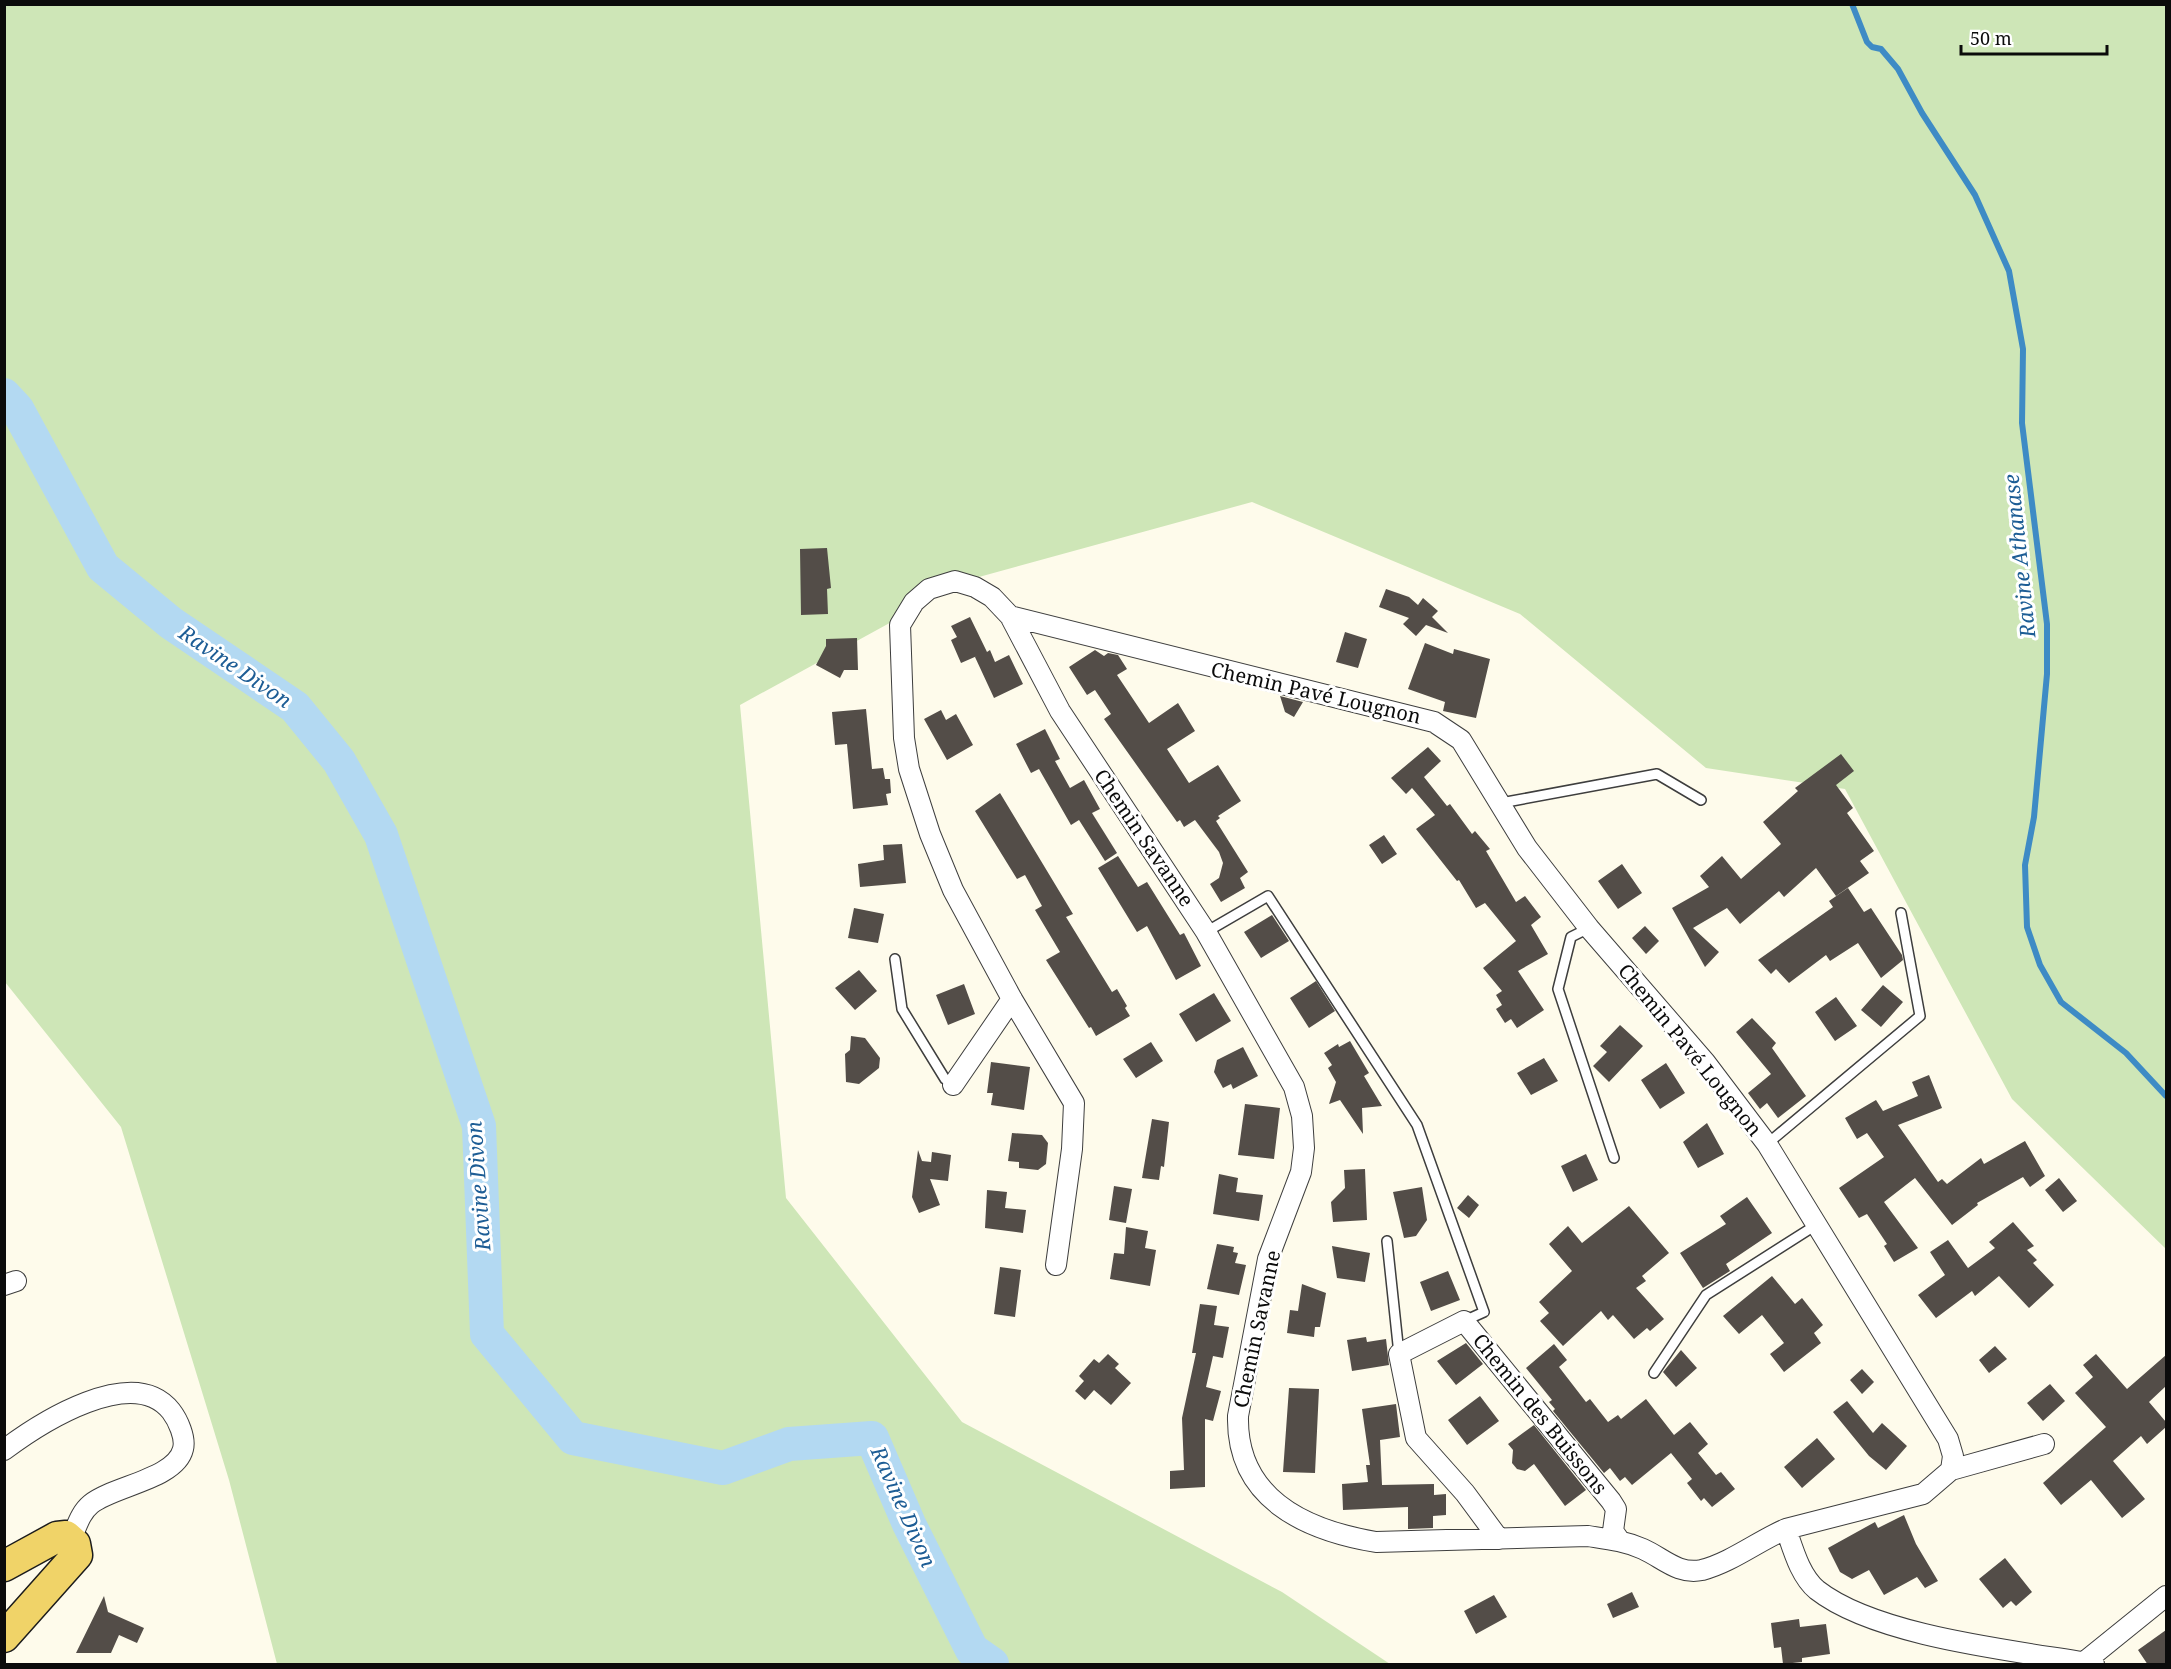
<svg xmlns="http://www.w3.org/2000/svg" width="2171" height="1669" font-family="'Noto Serif',serif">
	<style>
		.green { fill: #cee6b7 }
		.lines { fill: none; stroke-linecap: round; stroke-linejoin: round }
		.stream { stroke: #3e8bc5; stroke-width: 6 }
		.river { stroke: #b3d9f2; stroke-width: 34 }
		.building { fill: #534d48 }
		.service-casing { stroke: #3e3e3e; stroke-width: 12 }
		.minor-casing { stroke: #3e3e3e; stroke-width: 22 }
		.primary-casing { stroke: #1c1c1c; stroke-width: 33 }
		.service { stroke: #fff; stroke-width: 9 }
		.minor { stroke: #fff; stroke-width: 20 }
		.primary { stroke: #f0d368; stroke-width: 30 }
		.labels { text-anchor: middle; stroke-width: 6; stroke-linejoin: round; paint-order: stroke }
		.street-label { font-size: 20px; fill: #0b0b0b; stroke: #fff }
		.water-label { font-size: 21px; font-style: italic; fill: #1d5d95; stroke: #fff }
	</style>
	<rect width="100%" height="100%" fill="#fefbeb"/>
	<path class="green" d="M4,5h2162v1244l-154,-150 -167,-310 -139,-21 -186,-154 -268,-112 -284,78 -228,125 46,493 176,224 320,170 108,72h-1113l-48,-184 -108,-353 -116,-145z"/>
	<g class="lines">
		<path class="stream" d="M1852,4l15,38 5,5 9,2 17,20 24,44 53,82 34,76 14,78 -1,74 25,201v50l-13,143 -9,48 2,62 13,38 21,37 65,51 40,43"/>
		<path class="river" d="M4,395l13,14 86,158 68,56 124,84 44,54 42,74 98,291 8,208 86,104 150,30 66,-24 83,-6 37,86 63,126 20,14"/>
	</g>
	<path class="building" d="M827,548l4,40 -4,1 1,25 -27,1 -1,-66z
		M1386,589l23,8 9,8 5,-7 15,13 -6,6 16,16 -22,-8 -10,11 -13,-12 6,-6 -30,-11z
		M970,617l17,35 3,-2 5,12 14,-7 14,29 -29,14 -19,-41 2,-1 -16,7 -10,-23 6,-3 -6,-11z
		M1345,632l22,7 -9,29 -22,-6z
		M857,638l1,32h-14l-4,8 -24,-13 10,-19v-7z
		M1425,643l28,11 1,-5 36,10 -14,59 -33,-7 2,-9 -37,-13z
		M1095,650l9,6 4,-3 10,2 9,14 -10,6 32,48 29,-20 17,28 -28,18 22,34 29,-18 23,36 -23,15 2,2 -4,3 32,51 -8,6 5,10 -24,14 -11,-18 9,-6 4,-15 -4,-11 -24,-32 -11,7 -4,-7 -3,2 -73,-103 7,-5 -16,-24 -8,5 -18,-28z
		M1280,696l23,6 -9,15 -9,-5z
		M866,709l6,60 11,-1 2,11h5l1,14 -5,1 2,11 -35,4 -6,-65 -12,1 -3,-33z
		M941,710l5,10 10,-6 17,31 -26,15 -23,-41z
		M1045,729l15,30 -5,2 15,27 14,-8 16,29 -8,4 25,40 -12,8 -26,-41 -8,5 -32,-56 -8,4 -15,-29z
		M1428,747l13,14 -17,16 23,29 3,-2 22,30 3,-3 15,18 -4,2 30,51 9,-6 16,21 -10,8 17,29 -30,17 26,39 -27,18 -6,-9 -6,4 -9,-14 6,-4 -6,-10 6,-4 -19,-23 33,-27 -31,-38 -9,5 -17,-28 -2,1 -41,-52 19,-14 -23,-27 -6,6 -15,-16z
		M1841,754l13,17 -18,14 17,23 -6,5 27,38 -14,10 9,12 -33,23 -20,-28 -32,29 -5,-6 -39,33 -13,-16 -34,20 26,24 -14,15 -33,-59 37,-21 -9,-11 22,-20 19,23 40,-35 -18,-22 35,-31 -3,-3z
		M1000,793l73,121 -7,3 46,75 5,-3 10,17 -2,2 5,8 -34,20 -5,-9 -2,1 -43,-68 14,-8 -25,-42 7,-4 -17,-31 -8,4 -42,-68z
		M1384,835l13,19 -15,10 -13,-19z
		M902,844l4,39 -46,4 -2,-23 26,-4 -1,-15z
		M1118,856l20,31 9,-5 33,53 4,-2 17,33 -25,14 -29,-54 -10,6 -39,-64z
		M1622,864l20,29 -24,16 -20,-28z
		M1848,888l16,24 7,-4 31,47 1,5 -22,18 -23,-35 -28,18 -4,-6 -37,28 -13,-14 -5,5 -13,-14 75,-53 -4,-6z
		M854,908l30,6 -6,29 -30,-5z
		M1272,915l17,26 -28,17 -17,-26z
		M1645,926l14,15 -13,13 -14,-16z
		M859,970l18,21 -22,19 -20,-22z
		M1316,981l19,30 -26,17 -19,-30z
		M964,984l11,30 -27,11 -12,-30z
		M1883,985l20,17 -22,25 -20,-17z
		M1214,993l17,28 -35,21 -17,-28z
		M1836,997l21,29 -22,15 -20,-29z
		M1752,1018l24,25 -4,5 34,48 -28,22 -11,-15 -7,6 -12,-16 23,-19 -35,-42z
		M1620,1025l23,21 -34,36 -16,-16 14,-14 -7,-6z
		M851,1036l14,2 15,20 -1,10 -20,16 -13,-2 -1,-28 5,-4z
		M1350,1041l19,32 -5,3 18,30 -20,2 1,26 -23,-34 -11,4 7,-22 -8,-14 4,-3 -8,-12 14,-9 1,3z
		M1151,1042l12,19 -27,17 -13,-19z
		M1243,1047l15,29 -25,13 -2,-5 -8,4 -9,-16 3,-12z
		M1544,1058l14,23 -27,14 -14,-22z
		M991,1062l39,5 -6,43 -33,-5 2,-12h-6z
		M1666,1063l19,30 -25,16 -19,-29z
		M1929,1075l13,33 -44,17 40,57 4,-3 5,5 34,-26 3,6 41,-23 20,35 -15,11 -7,-10 -46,26 1,2 -26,20 -37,-47 -31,24 34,46 -24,14 -10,-16 3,-2 -20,-30 -8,4 -20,-30 45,-31 -17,-24 -10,6 -12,-21 31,-18 7,11 35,-15 -6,-14z
		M1245,1104l35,4 -6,51 -36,-4z
		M1152,1119l17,3 -5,45 -3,-1 -2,14 -17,-2z
		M1707,1123l17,31 -26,14 -15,-26z
		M1012,1133l30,2 6,8 -2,21 -8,6 -19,-2v-6l-11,-1z
		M918,1150l4,11 9,1 1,-10 19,3 -3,26 -18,-2 10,26 -21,8 -7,-16z
		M1586,1154l12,26 -25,12 -12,-26z
		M1365,1169l2,51 -34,2 -2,-20 14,-14 -1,-18z
		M1219,1174l19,4 -2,14 27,3 -4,26 -46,-7z
		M2059,1178l18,23 -14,11 -18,-22z
		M1114,1186l18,3 -6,34 -17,-3z
		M1422,1187l5,33 -11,16 -12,2 -11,-46z
		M987,1190l20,2 -2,16 21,2 -3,23 -38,-5z
		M1468,1195l11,10 -10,13 -12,-10z
		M1747,1197l25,36 -46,31 4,7 -27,17 -23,-35 46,-29 -6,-8z
		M1629,1206l40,47 -27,23 4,5 -10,7 28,31 -14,12 -3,-3 -13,11 -21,-24 -5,5 -7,-9 -38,35 -23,-25 9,-8 -10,-11 33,-31 -23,-27 19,-18 14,17z
		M2013,1222l21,24 -7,4 10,10 -4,3 21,22 -25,23 -30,-32 -24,20 -3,-5 -36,27 -18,-23 27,-20 -15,-23 18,-12 20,28 27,-20 -6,-6z
		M1126,1227l22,4 -3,17 11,2 -6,36 -40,-7 4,-26 10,1z
		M1217,1244l17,3 -1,5 5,1 -3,10 11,2 -7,30 -32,-6z
		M1332,1246l38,7 -5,29 -28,-4z
		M1000,1267l21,3 -6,47 -21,-3z
		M1448,1271l12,29 -29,11 -11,-29z
		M1772,1276l23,28 7,-6 21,27 -9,8 7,10 -37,29 -14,-18 14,-11 -22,-28 -23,19 -16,-18z
		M1302,1284l24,9 -6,34h-5l-1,10 -27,-4 3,-23 8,1z
		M1200,1304l17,2 -3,19 15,2 -6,31 -10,-2 -7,31 15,4 -8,30 -8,-2v68l-35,2v-18l14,-1 -2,-52 14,-65h-4z
		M1366,1337l1,5 19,-3 3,26 -37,6 -5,-31z
		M1466,1343l17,21 -27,21 -19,-24z
		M1554,1344l13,16 -8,7 27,35 4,-3 18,23 10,-7 3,4 25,-20 28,36 16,-13 18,22 -10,9 18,22 5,-3 14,17 -23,18 -8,-9 -3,3 -14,-18 5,-4 -21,-26 -39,32 -7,-8 -5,4 -10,-13 -6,5 -51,-62 2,-2 -6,-7 3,-2 -26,-32z
		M1995,1346l12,13 -18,14 -10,-13z
		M1681,1350l16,18 -21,19 -13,-15z
		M1108,1354l11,10 -4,4 16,15 -20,22 -17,-15 -9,10 -10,-9 9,-10 -5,-5 15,-17 5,4z
		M2096,1354l31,35 39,-34v31l-17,16 17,20v5l-19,17 -6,-8 -28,25 32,38 -23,19 -31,-38 -30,25 -18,-22 63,-56 -31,-34 18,-16 -10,-12z
		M1862,1369l12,13 -12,12 -12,-14z
		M2050,1384l15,17 -22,20 -16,-18z
		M1289,1388l30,1 -4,84 -32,-1z
		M1480,1396l19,25 -32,24 -19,-25z
		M1847,1401l26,32 9,-10 25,23 -21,24 -17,-14 -36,-44z
		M1396,1404l4,33 -20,3 2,45 52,-1v11l12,-1v21l-13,1v12l-25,1v-22l-65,3 -1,-26 26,-2 -2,-17h4l-8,-56z
		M1534,1425l52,65 -21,16 -31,-42 -9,7 -8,-2 -5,-6 1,-13 -5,-6z
		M1817,1438l18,21 -33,29 -18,-21z
		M1904,1515l12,29 22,37 -13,7 -8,-11 -33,18 -15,-25 -17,9 -12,-7 -12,-24 47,-26 3,6z
		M2005,1558l27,34 -16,14 -5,-5 -8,7 -24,-29z
		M1632,1592l7,15 -26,11 -6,-14z
		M1494,1595l13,22 -31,17 -12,-23z
		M104,1596l4,16 36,16 -7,15 -18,-8 -8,18h-35z
		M1799,1619l1,8 26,-3 4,30 -28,4v4l-19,2 -2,-17 -7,1 -3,-25z
		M2166,1630v35h-18l-10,-15z"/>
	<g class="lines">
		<g class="service-casing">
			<path id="service" d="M1501,803l156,-29 44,26
				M1589,928l-18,9 -13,52 56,169
				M1206,932l62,-36 149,229 67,187 -20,9
				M895,959l7,50 43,70 8,6
				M1767,1144l153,-128 -19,-103
				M1387,1241l12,113
				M1654,1373l52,-78 110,-70"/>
		</g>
		<g class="minor-casing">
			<path id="minor" d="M1010,616l424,106 27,18 66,108 62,80 116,134 62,82 181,295 5,17 -2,14 -28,24 -137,35c7,20 14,47 31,61 60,47 201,61 277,74
				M953,1085l59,-86
				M1056,1265l16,-116 2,-46 -62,-104 -59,-109 -23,-56 -21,-65 -5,-31 -4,-113 14,-23 15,-13 26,-8 20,6 17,10 18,19 50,95 146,221 88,155 8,29 2,32 -3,24 -33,87 -30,157c-2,82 66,114 138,126l212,-6c19,3 37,5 55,13 20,9 35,26 59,21 30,-8 56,-29 84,-41
				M4,1285l12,-4
				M4,1450c36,-27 129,-87 167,-39 7,9 15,27 12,38 -7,30 -70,37 -92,55 -11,9 -14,22 -20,35
				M1951,1470l93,-26
				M1499,1539l-34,-46 -49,-55 -17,-84 65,-33 147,180 5,8 -3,22 7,10
				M2083,1663l83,-67"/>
		</g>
		<g class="primary-casing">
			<path id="primary" d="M4,1566l53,-29 9,-1 9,8 2,11 -73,82"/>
		</g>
		<use href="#service" class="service"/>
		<use href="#minor" class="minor"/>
		<use href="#primary" class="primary"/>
	</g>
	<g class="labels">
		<g class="street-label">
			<text transform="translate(1316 693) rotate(13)" y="7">Chemin Pavé Lougnon</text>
			<text transform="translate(1144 838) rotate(56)" y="7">Chemin Savanne</text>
			<text transform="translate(1690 1050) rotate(51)" y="7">Chemin Pavé Lougnon</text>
			<text transform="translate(1257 1329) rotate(-78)" y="7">Chemin Savanne</text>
			<text transform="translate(1540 1414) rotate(51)" y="7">Chemin des Buissons</text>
		</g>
		<g class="water-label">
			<text transform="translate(2020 556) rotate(-96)" y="7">Ravine Athanase</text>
			<text transform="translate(235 667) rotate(34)" y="7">Ravine Divon</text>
			<text transform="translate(479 1186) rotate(-94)" y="7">Ravine Divon</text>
			<text transform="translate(903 1507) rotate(66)" y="7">Ravine Divon</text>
		</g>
	</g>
	<rect width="2171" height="1669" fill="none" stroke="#0b0b0b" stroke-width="12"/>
	<path d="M1961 45v9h146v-9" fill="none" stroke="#0b0b0b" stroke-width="3"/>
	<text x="1970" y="45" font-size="18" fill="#0b0b0b" stroke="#ffffff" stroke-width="4.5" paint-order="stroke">50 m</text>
</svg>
